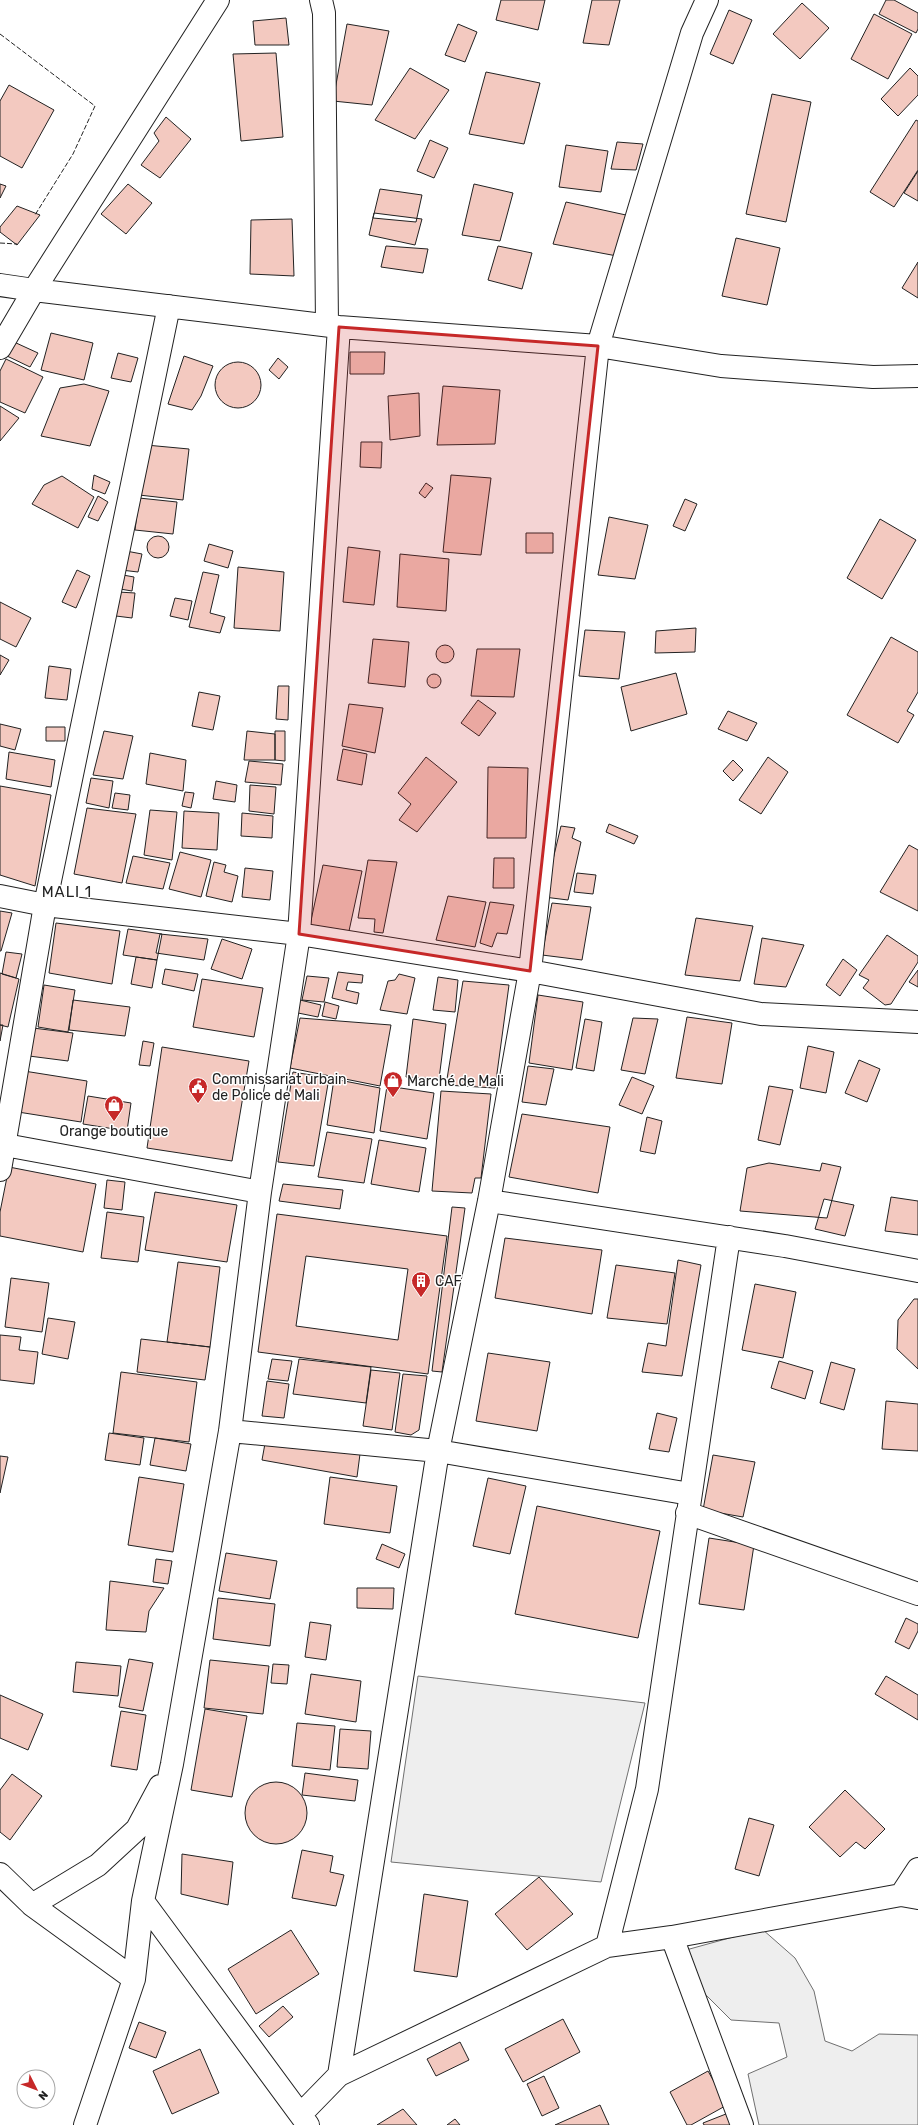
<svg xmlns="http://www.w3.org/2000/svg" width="918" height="2125" font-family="Rubik,sans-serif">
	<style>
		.green { fill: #eee; stroke: #6f6f6f }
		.building { fill: #f3c9c0; stroke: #222; fill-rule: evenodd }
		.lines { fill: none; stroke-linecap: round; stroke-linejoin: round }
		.minor-casing { stroke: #222; stroke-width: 24 }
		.major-casing { stroke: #222; stroke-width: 24 }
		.minor { stroke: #fff; stroke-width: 22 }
		.major { stroke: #fff; stroke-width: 22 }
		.fence { stroke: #222; stroke-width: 1; stroke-dasharray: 5 2; stroke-linecap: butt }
		.marked { fill: #c62828; fill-opacity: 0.2; stroke: #c62828; stroke-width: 3; stroke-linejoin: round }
		.labels { text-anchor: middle; stroke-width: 3; stroke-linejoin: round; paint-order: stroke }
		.poi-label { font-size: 14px; fill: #222; stroke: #fff; text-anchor: start }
		.neighbourhood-label { font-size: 15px; letter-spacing: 1px; fill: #222; stroke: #fff }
	</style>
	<rect width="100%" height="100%" fill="#fff"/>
	<path class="green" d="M418,1676l227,27 -44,179 -210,-20z
		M762,1929l33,29 19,33 11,50 27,10 27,-17 39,1v90h-159l-11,-51 39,-17 -8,-34 -48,-3 -23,-23 -20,-17 -2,-30z"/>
	<path class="building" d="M501,0h44l-7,30 -42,-10z
		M592,0h28l-11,45 -26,-2z
		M886,0h8l24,13v16l-2,4 -37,-19z
		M802,3l27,25 -29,31 -27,-25z
		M729,10l23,10 -19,44 -23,-10z
		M874,14l38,20 -24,45 -37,-20z
		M286,18l3,27h-34l-2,-24z
		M347,24l42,7 -17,74 -39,-4z
		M458,24l19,8 -12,30 -20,-7z
		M276,53l7,84 -42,4 -8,-87z
		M410,68l39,22 -34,49 -40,-19z
		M910,68l8,8v19l-20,21 -17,-17z
		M486,72l54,11 -16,61 -55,-10z
		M9,85l45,25 -32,58 -22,-12v-55z
		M772,94l39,8 -25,120 -40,-8z
		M166,117l25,22 -31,39 -19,-13 18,-24 -5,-8z
		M916,120l2,1v49l-24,37 -24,-15z
		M430,140l18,8 -14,30 -17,-7z
		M617,142l26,2 -7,26 -25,-1z
		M566,145l42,6 -7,41 -42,-5z
		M918,171v30l-14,-8z
		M0,184l6,2 -6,12z
		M128,184l24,19 -26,31 -25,-20z
		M474,184l39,9 -13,48 -38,-6z
		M380,189l42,6 -6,27 -43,-4z
		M566,202l60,13 -9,41 -64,-12z
		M17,206l23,9 -23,30 -17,-13v-5z
		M374,213l48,6 -7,26 -46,-10z
		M292,219l2,57 -44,-2 1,-54z
		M736,238l44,10 -13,57 -45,-9z
		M386,246l42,3 -5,24 -42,-6z
		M498,246l34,7 -10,36 -34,-9z
		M918,262v36l-16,-10z
		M51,333l42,10 -9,37 -43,-10z
		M14,342l24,11 -8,14 -23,-11z
		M350,352h35l-1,22h-34z
		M118,353l20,5 -7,24 -20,-4z
		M184,356l29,10 -12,30 -9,14 -24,-6z
		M278,358l10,9 -9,12 -10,-9z
		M6,359l37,18 -18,36 -25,-11v-31z
		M215 385a23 23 0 1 1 46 0a23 23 0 1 1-46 0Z
		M84,384l25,7 -19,55 -49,-10 19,-48z
		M443,386l57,4 -5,54 -58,1z
		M419,393l1,43 -30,4 -2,-44z
		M0,406l19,12 -19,23z
		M361,442h21l-1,26 -21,-1z
		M146,445l43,4 -6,51 -44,-5z
		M94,475l16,7 -5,12 -13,-5z
		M451,475l40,3 -10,77 -38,-3z
		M62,476l32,21 -16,31 -46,-24 12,-19z
		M426,483l7,5 -8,10 -6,-5z
		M98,496l10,6 -10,19 -10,-4z
		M139,498l38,4 -4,32 -38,-4z
		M685,499l12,5 -12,27 -12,-5z
		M609,517l39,8 -13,54 -37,-4z
		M880,519l36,21 -34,59 -35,-21z
		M526,533h27v20h-27z
		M147 547a11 11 0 1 1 22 0a11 11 0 1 1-22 0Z
		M209,544l24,7 -5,17 -24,-7z
		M348,547l32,4 -6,54 -31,-3z
		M126,551l16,3 -4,18 -17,-2z
		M400,554l49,5 -3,52 -49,-4z
		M238,567l46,5 -4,59 -46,-3z
		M77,570l13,6 -14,32 -14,-6z
		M203,572l16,3 -9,38 15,4 -5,16 -31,-6z
		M123,575l11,2 -2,14 -12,-2z
		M118,592l17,1 -3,25 -16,-2z
		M175,598l17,3 -4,19 -18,-4z
		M0,602l31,16 -15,29 -16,-8z
		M696,628l-1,24 -40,1 1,-22z
		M585,630l40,2 -6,47 -40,-3z
		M891,637l27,15v40l-11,19 7,4 -16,28 -51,-28z
		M373,639l36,3 -4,45 -37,-4z
		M436 654a9 9 0 1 1 18 0a9 9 0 1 1-18 0Z
		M477,649h43l-6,48 -43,-1z
		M0,655l9,5 -9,15z
		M49,666l22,3 -4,31 -22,-2z
		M676,673l11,41 -56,17 -10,-44z
		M427 681a7 7 0 1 1 14 0a7 7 0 1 1-14 0Z
		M278,686h11l-1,34 -12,-1z
		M199,692l21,4 -7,34 -21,-4z
		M478,700l18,13 -17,23 -18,-13z
		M349,704l34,4 -8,45 -33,-7z
		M728,711l29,12 -10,18 -29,-12z
		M0,724l21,5 -6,21 -15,-4z
		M46,727h19v14h-19z
		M104,731l29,5 -10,43 -30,-4z
		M247,731l28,3v26h-31z
		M275,731h10v30l-10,-1z
		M343,749l24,5 -5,31 -25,-5z
		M9,752l46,8 -4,27 -45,-8z
		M150,753l36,7 -3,31 -37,-7z
		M426,757l31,25 -40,50 -18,-12 12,-16 -13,-11z
		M768,757l20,15 -27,42 -22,-14z
		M733,760l10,10 -10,11 -10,-10z
		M249,761l34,3 -2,21 -36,-3z
		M488,767l40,1 -2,70h-39z
		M91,778l22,3 -4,27 -23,-5z
		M216,781l21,4 -2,17 -22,-3z
		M250,785l26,2 -2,27 -25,-3z
		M0,786l51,9 -16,91 -35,-11z
		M185,792l9,1 -3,15 -9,-2z
		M115,793l15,2 -2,15 -16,-2z
		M87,808l49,6 -14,69 -48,-9z
		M150,810l27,2 -5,48 -28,-5z
		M184,811l35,2 -2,37 -35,-2z
		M242,813l31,3 -1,22 -31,-2z
		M609,824l29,12 -4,8 -28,-12z
		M561,826l14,2 -3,10 9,4 -13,58 -24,-3z
		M909,845l9,5v61l-38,-19z
		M180,852l31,8 -10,37 -32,-8z
		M133,856l37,7 -7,26 -37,-6z
		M494,858h20v30h-21z
		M368,860l29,2 -14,71 -9,-1 1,-13 -17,-1z
		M214,862l12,3 -2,7 14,4 -6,26 -26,-6z
		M323,865l39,6 -13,60 -39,-6z
		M245,868l28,3 -3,29 -28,-3z
		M577,873l19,2 -3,19 -19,-2z
		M448,896l38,6 -11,45 -39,-7z
		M490,902l24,3 -7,29 -10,-1 -5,14 -12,-4z
		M552,903l39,4 -9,53 -40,-5z
		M0,911l12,2 -11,38h-1z
		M696,918l57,8 -13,55 -55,-6z
		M56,923l64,8 -8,53 -63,-11z
		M128,929l34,5 -5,26 -34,-5z
		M160,934l48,5 -4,21 -48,-7z
		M887,935l31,21v6l-27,42 -6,1 -22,-17 6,-8 -10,-5z
		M762,938l42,7 -18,42 -32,-3z
		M222,939l30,10 -10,30 -31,-10z
		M6,952l16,2 -6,24 -14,-4z
		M136,957l21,3 -5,28 -21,-4z
		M843,959l14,11 -17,26 -14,-11z
		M165,969l33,5 -4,17 -32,-7z
		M918,970v17l-9,-5z
		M338,972l25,3 -1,8 -14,-1 -2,8 13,3 -2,11 -25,-6z
		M0,973l19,6 -11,48 -8,-2z
		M399,974l16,4 -8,36 -27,-4 8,-29 7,-1z
		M307,976l22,2 -5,24 -22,-2z
		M438,977l20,3 -3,32 -22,-2z
		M202,979l61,9 -9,49 -61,-10z
		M463,981l46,4 -14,103 -49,-3z
		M44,985l31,5 -7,42 -30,-5z
		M538,995l45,7 -11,68 -43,-7z
		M73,1000l57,7 -5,29 -56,-6z
		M300,1000l21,5 -3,12 -20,-4z
		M325,1002l14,4 -3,13 -14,-3z
		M687,1017l45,6 -10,61 -46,-6z
		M300,1018l91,7 -11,61 -90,-18z
		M633,1018l25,1 -13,55 -24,-4z
		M413,1019l33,5 -7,55 -33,-2z
		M585,1019l17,3 -8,49 -18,-3z
		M0,1025h3l-3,16z
		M33,1028l40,5 -5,28 -39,-5z
		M143,1041l11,2 -4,23 -11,-1z
		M808,1046l26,6 -8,41 -26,-5z
		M162,1047l87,14 -17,100 -85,-13z
		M859,1060l21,9 -13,33 -22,-9z
		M528,1066l26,3 -8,36 -24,-3z
		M24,1071l63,10 -6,41 -63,-10z
		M293,1072l36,6 -15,88 -36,-4z
		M632,1077l22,9 -12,28 -23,-9z
		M334,1079l46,9 -6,45 -47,-8z
		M387,1086l47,7 -7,46 -47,-8z
		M769,1086l24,4 -13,55 -22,-5z
		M441,1091l50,3 -10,84h-6l-3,15 -40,-2z
		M88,1096l43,7 -4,28 -44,-7z
		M522,1114l88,13 -12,66 -89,-16z
		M647,1117l15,4 -7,33 -15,-3z
		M327,1132l45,7 -8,44 -46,-6z
		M379,1140l47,8 -7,44 -48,-8z
		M769,1163l51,8 2,-8 19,4 -14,51 -87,-7 7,-43z
		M9,1167l87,17 -13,68 -83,-16v-24z
		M107,1180l18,2 -3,28 -18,-2z
		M283,1184l60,6 -3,19 -61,-8z
		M155,1192l82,13 -10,57 -82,-12z
		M891,1197l27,4v34l-33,-4z
		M824,1199l30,6 -9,31 -30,-7z
		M452,1207l13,1 -23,164 -10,-1z
		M107,1212l37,5 -6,45 -37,-4z
		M277,1214l170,22 -19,138 -170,-22zM306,1256l102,13 -10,71 -102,-14z
		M505,1238l97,12 -10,64 -97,-16z
		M678,1260l23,5 -19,111 -40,-4 6,-29 18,3z
		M178,1262l42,5 -10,80 -43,-5z
		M616,1265l59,8 -8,51 -60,-6z
		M11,1278l38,5 -7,49 -37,-5z
		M755,1284l41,8 -13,66 -41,-8z
		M914,1299h4v70l-21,-20 1,-29z
		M48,1318l27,4 -7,37 -26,-5z
		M0,1335l21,2 -2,13 19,2 -4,32 -34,-4z
		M141,1339l69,8 -5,33 -68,-8z
		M488,1353l62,9 -13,69 -61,-10z
		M272,1359l20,2 -4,20 -20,-2z
		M299,1359l72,8 -5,36 -73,-9z
		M779,1361l34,10 -8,28 -34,-11z
		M831,1362l24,7 -11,41 -24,-7z
		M371,1370l29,3 -8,57 -29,-4z
		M121,1372l76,10 -8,60 -76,-9z
		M403,1374l24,2 -8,54 -8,5 -16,-3z
		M267,1381l22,3 -5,34 -22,-2z
		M886,1401l32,3v47l-36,-2z
		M657,1413l20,5 -8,34 -20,-3z
		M109,1433l35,5 -4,27 -35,-5z
		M155,1438l36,6 -5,27 -36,-6z
		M266,1438l94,16 -3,23 -95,-17z
		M713,1455l42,7 -12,55 -40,-7z
		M0,1456l8,1 -8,36z
		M139,1477l45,7 -11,68 -45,-7z
		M330,1477l67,9 -7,47 -66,-9z
		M488,1478l38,8 -16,68 -37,-8z
		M537,1506l123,25 -22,107 -123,-24z
		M709,1538l45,7 -10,65 -45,-6z
		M382,1544l23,10 -6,14 -23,-9z
		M226,1553l51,8 -7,38 -51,-8z
		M156,1559l16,2 -4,23 -15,-2z
		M110,1581l54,7 -15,23 -3,21 -40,-2z
		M357,1588h37l-1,21 -36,-1z
		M218,1598l57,6 -5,42 -57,-7z
		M906,1618l12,6v7l-9,18 -14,-7z
		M310,1622l21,3 -5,35 -21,-3z
		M129,1659l24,4 -10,48 -24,-4z
		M210,1660l59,6 -6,48 -59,-6z
		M76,1662l45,4 -3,30 -45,-4z
		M273,1664l16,1 -2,19 -16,-1z
		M311,1674l50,7 -5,41 -51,-8z
		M886,1676l32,19v25l-43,-26z
		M0,1695l43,19 -15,36 -28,-12z
		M205,1709l42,7 -15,81 -41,-7z
		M121,1711l25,4 -9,55 -26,-4z
		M297,1723l38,3 -5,44 -38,-4z
		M340,1729l31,2 -3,38 -31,-2z
		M305,1773l53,7 -3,21 -53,-6z
		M12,1774l30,22 -32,44 -10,-8v-42z
		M245 1813a31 31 0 1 1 62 0a31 31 0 1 1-62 0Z
		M845,1790l40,39 -20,20 -9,-7 -16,15 -31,-30z
		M749,1818l25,7 -15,51 -24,-7z
		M302,1850l31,6 -3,16 14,3 -8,31 -44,-8z
		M182,1854l51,8 -5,43 -47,-11z
		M539,1877l34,37 -46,36 -32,-36z
		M424,1894l44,7 -11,76 -43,-6z
		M291,1930l28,44 -63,40 -28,-45z
		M283,2006l10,11 -24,20 -10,-11z
		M563,2019l17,33 -57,30 -18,-33z
		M139,2022l27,10 -10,26 -27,-10z
		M460,2042l9,18 -33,16 -9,-17z
		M200,2049l19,44 -47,21 -19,-43z
		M708,2071l19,34 -36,20h-4l-17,-33z
		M544,2076l15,32 -17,8 -15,-32z
		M600,2105l9,20h-54z
		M403,2109l14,16h-40z
		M731,2112l5,13h-32l-1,-2z
		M455,2119l5,6h-13z"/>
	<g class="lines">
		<g class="minor-casing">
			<path id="minor" d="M321,0l3,13 3,312
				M34,290l305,37 259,19 123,20 152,11 45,-1
				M0,348l34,-58 184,-290
				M0,896l45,9 254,29 231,37 231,43 157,8
				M0,1144l260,48
				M0,1170l45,-265 124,-599
				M489,1201l296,45 133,25
				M230,1431l208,20 252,43
				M687,1513l231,81
				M0,1874l32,31 102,74
				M901,1895l17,-26
				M32,1905l66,-40 39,-36 23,-43
				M672,1937l70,188
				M607,1946l40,-157 82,-552
				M339,2075l99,-624 51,-250 41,-230 68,-625 94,-313 15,-33
				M301,2114l38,-39 268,-129 65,-9 229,-42 17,3
				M85,2125l49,-146 9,-78
				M308,2125l-165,-224 29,-137 58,-333 30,-239 39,-258 40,-607"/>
		</g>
		<g class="major-casing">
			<path id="major" d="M0,285l34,5"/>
		</g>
		<use href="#minor" class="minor"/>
		<use href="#major" class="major"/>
		<path class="fence" d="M0,34l95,72 -22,48 -38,61
			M0,243l17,1"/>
	</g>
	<path class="marked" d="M339,327l259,19 -68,625 -231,-37z"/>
	<defs>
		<g id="shop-pin" transform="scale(1)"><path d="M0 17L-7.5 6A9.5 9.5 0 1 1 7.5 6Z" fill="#c62828" stroke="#fff"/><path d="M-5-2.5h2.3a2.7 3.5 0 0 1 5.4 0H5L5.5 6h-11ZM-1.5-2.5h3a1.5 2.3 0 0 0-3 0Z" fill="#fff"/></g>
		<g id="civic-pin" transform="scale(1)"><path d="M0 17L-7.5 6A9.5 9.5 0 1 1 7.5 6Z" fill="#c62828" stroke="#fff"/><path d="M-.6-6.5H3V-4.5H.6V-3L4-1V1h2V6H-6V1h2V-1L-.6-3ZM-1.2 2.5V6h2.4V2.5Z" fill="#fff"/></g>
		<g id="building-pin" transform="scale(1)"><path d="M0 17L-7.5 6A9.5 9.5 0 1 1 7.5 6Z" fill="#c62828" stroke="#fff"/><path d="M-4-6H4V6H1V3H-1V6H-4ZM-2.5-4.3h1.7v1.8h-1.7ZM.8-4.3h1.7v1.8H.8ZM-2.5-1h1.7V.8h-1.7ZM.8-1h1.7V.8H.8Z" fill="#fff"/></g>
	</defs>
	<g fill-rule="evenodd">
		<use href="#shop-pin" x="393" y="1081"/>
		<use href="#civic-pin" x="198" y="1087"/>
		<use href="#shop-pin" x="114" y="1105"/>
		<use href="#building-pin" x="421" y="1281"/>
	</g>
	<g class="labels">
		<g class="poi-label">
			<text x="212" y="1084">Commissariat urbain<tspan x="212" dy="16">de Police de Mali</tspan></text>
			<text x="407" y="1086">Marché de Mali</text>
			<text x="114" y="1136" text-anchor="middle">Orange boutique</text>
			<text x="435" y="1286">CAF</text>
		</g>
		<g class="neighbourhood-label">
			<text x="67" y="897">MALI 1</text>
		</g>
	</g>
	<g transform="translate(36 2089) rotate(132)"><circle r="19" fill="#ffffff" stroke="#a7a7a7"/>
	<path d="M0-3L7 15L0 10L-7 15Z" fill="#c62828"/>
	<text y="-6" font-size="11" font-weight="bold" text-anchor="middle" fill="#222222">N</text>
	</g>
</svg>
